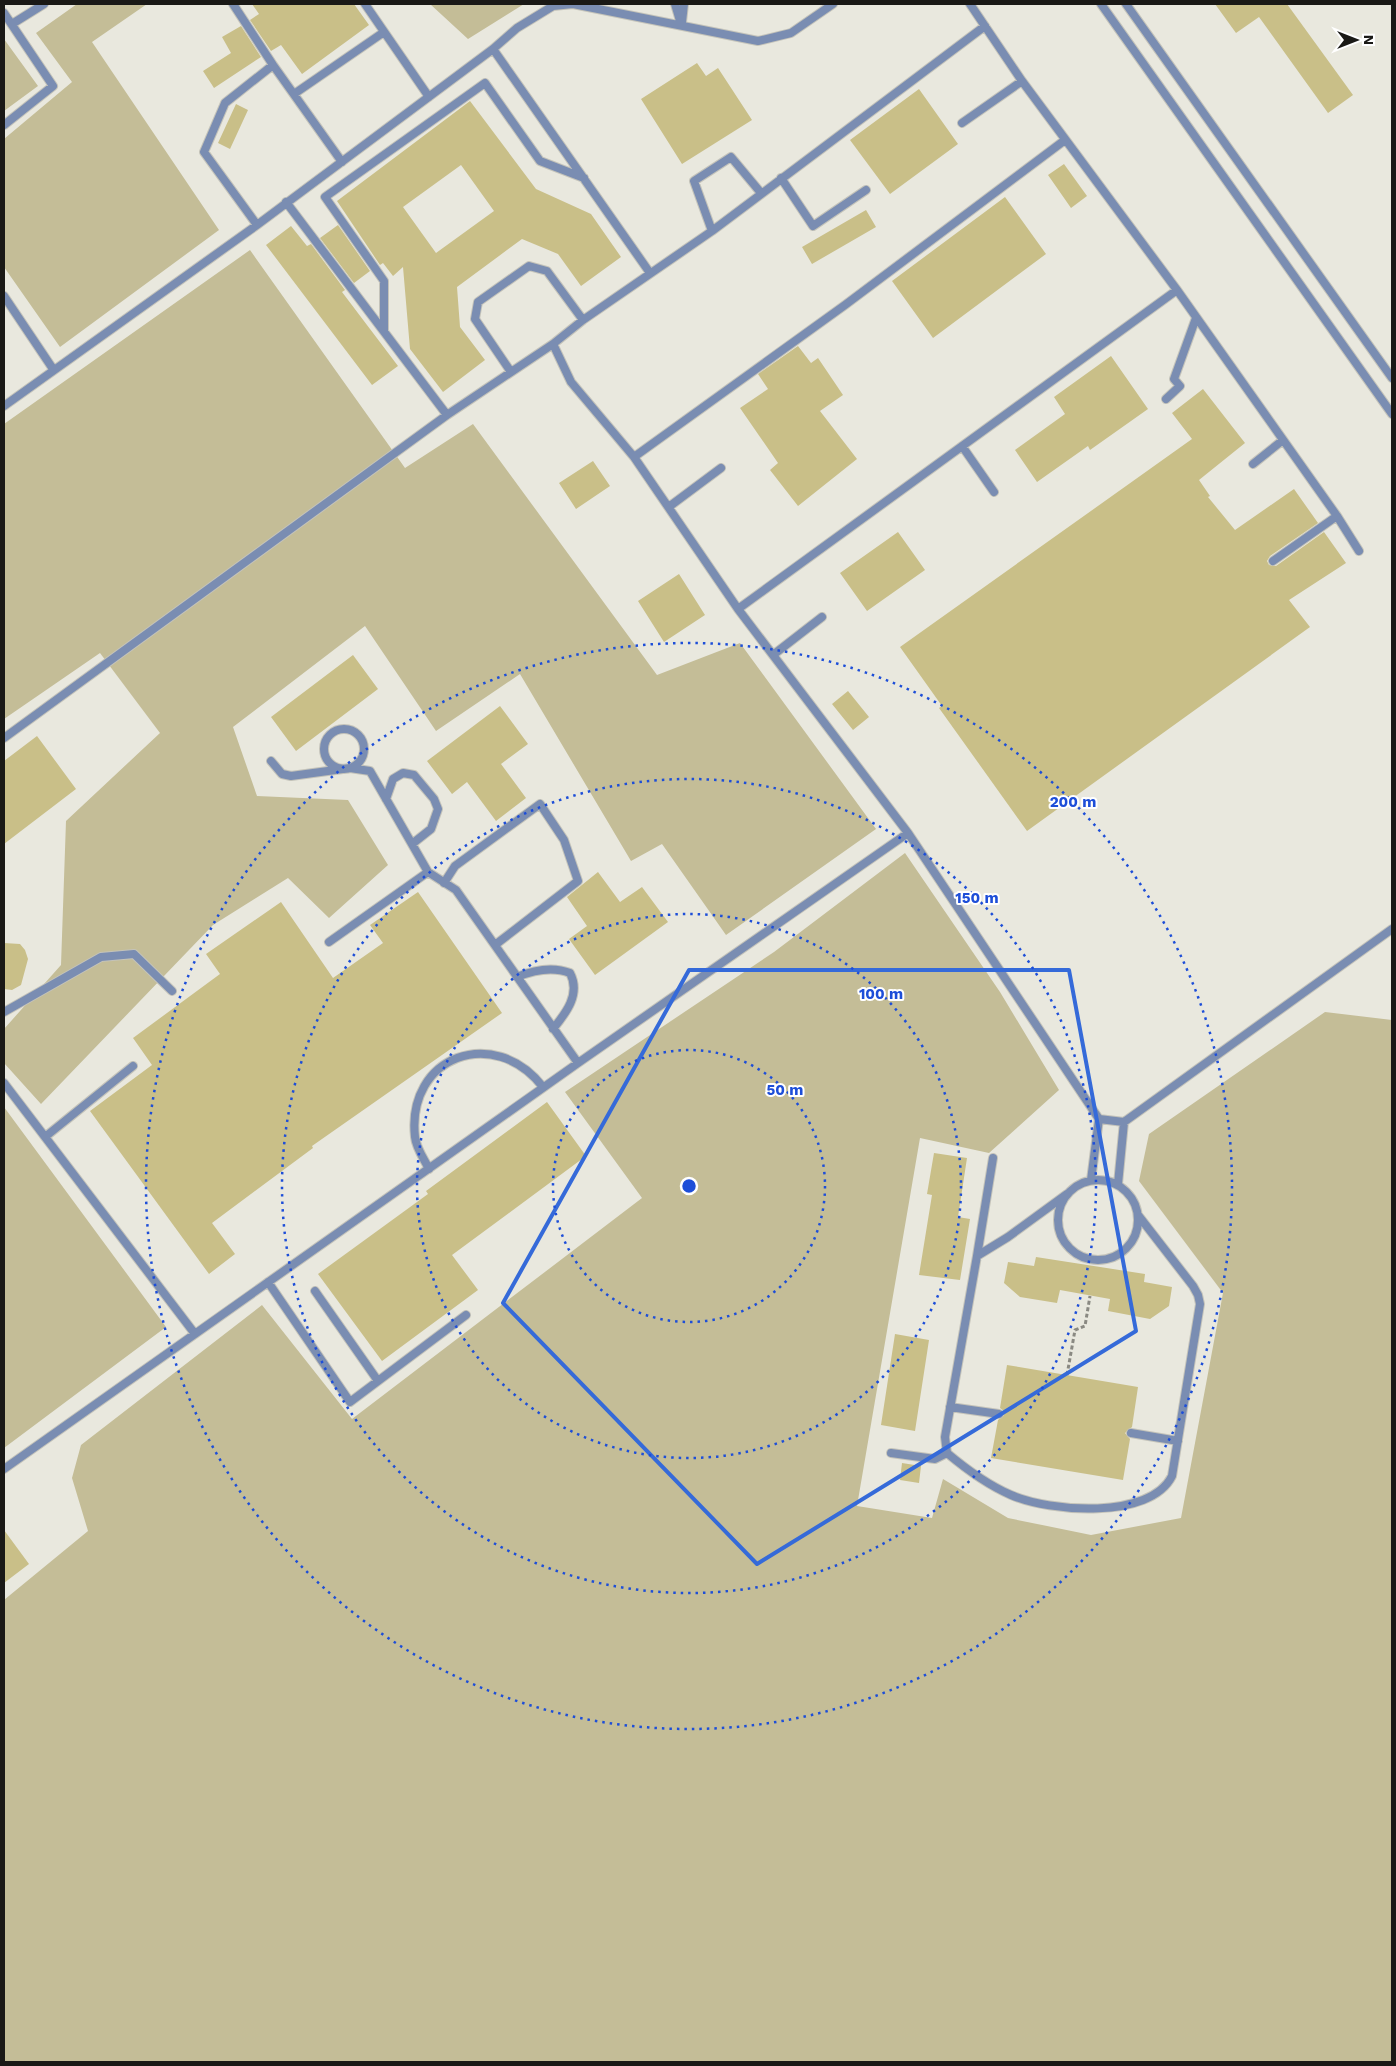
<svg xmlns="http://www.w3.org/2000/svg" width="1396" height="2066" font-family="'Work Sans',sans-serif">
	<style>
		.green { fill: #c4bd97 }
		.building { fill: #c9bf88; fill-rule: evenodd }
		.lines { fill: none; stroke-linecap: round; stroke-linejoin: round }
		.lane-casing { stroke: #c4c3ba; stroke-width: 10 }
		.path { stroke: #8a8982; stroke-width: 3; stroke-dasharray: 4 2.5; stroke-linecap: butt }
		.lane { stroke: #7a8db2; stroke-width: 8 }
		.marked { fill: none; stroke: #356ad9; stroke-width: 4; stroke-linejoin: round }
		.ring { fill: none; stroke: #1d4ed8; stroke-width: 2.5; stroke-dasharray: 2.5 5 }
		.centre { fill: #1d4ed8; stroke: #fff; stroke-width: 2.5 }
		.ring-label { font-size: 15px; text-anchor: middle; font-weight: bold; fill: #1d4ed8; stroke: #fff; stroke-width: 4; stroke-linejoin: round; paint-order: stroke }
	</style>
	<rect width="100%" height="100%" fill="#e9e8de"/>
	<path class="green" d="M77,4h70l-55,38 127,188 -159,117 -56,-80v-128l68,-57 -36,-49z
		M430,4h94l-56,35z
		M4,39l34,47 -34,25z
		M250,250l155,218 68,-44 184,251 83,-32 136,186 -150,106 -64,-91 -31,17 -111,-187 -84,57 -71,-105 -132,101 24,69 91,4 40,65 -59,53 -41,-40 -75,47 -172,179 -37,-41v-34l57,-64 5,-144 94,-88 -60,-80 -96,66v-295z
		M905,853l95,139 59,98 -70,63 -69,-15 -63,368 75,12 11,-39 65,39 83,17 90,-17 42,-225 -84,-112 10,-47 176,-122 67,8v1042h-1388v-462l84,-69 -16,-53 9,-33 181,-140 90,114 290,-221 -77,-106 209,-140z
		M4,1107l162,220 -162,121z"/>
	<path class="building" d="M252,4h102l15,21 -67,49 -21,-29 -10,6 -21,-31 9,-6z
		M1215,4h72l66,91 -25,18 -69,-96 -23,16z
		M241,26l20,31 -47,31 -11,-17 28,-18 -9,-16z
		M697,63l9,13 12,-8 34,52 -70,44 -41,-65z
		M919,89l39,55 -68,50 -40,-54z
		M470,101l66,88 55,25 30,43 -40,29 -23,-32 -36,-15 -65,48 3,40 25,33 -42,32 -33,-43 -7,-82 -10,9 -10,-13 -3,2 -43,-64zM461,165l33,46 -58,42 -33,-46z
		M236,104l12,6 -18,39 -12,-6z
		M1064,164l23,32 -16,12 -23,-33z
		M1005,197l41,57 -113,84 -41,-57z
		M866,210l10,17 -64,37 -10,-17z
		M338,225l32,46 -16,12 -34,-45z
		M291,226l16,20 4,-2 34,46 -3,2 56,74 -26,19 -106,-140z
		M798,346l13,17 7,-5 25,37 -23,16 37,48 -59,47 -28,-36 8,-7 -38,-55 28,-19 -10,-15z
		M1111,356l37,53 -58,41 -2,-4 -51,36 -22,-32 50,-36 -11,-17z
		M1203,389l42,54 -46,37 11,16 -2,1 27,33 59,-41 24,34 -48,33 -3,5 2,4 7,1 48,-34 22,31 -57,37 21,27 -283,204 -88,-123 3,-2 -42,-59 292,-208 -20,-26z
		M593,461l17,25 -34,23 -17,-26z
		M898,532l27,38 -58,41 -27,-38z
		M679,574l26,41 -41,27 -26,-41z
		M353,655l25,34 -82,62 -25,-34z
		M848,691l21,26 -16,13 -21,-26z
		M500,706l28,38 -27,20 25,34 -30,23 -29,-39 -15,12 -25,-33z
		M37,736l39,53 -72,55v-83z
		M598,872l22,30 22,-15 26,35 -73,53 -26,-36 18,-13 -20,-29z
		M418,892l84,121 -190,133 1,2 -101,75 23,31 -26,20 -119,-163 62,-46 -19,-27 87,-64 -14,-20 75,-52 52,76 50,-35 -13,-18z
		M4,943l16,1 5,6 3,9 -7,26 -9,5 -8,-1z
		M547,1102l39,54 -134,99 26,35 -96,71 -64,-87 110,-80 -2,-3z
		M934,1153l33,5 -9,59 12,2 -10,61 -41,-5 13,-80 -5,-1z
		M1036,1257l109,17 -1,8 28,5 -3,19 -19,13 -42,-8 2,-12 -50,-9 -3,13 -37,-6 -16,-14 4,-21 26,4z
		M895,1334l34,6 -14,91 -34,-6z
		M1007,1365l131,22 -6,40 -7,6 5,6 -7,41 -132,-22 7,-38 6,-5v-4l-4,-3z
		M902,1463l19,3 -2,17 -19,-3z
		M4,1530l25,34 -25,19z"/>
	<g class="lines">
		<g class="lane-casing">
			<path id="lane" d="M233,4l40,61 69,97
				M365,4l64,93
				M675,4l6,20
				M970,4l52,77 155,209 160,226 -64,45
				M1101,4l291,410
				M1126,4l266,374
				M4,13l49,73 -49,39
				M682,22l2,-18
				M12,24l32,-20
				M493,49l157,224
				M294,94l90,-62
				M962,123l60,-42
				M781,178l32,48 53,-36
				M286,202l161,213
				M257,225l-53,-73 21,-49 48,-38
				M712,231l-18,-50 37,-24 30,36
				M4,296l49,73
				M384,331v-50l-59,-84 160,-114 55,78 44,17
				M553,344l18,38 63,75 104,152 170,224 191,286 25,3 268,-193
				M511,372l-36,-53 3,-17 51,-36 18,5 36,49
				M1166,399l14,-13 -6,-7 22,-61
				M4,406l253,-181 236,-176 24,-21 36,-22 20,-2 185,37 33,-8 42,-29
				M962,446l32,46
				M634,457l211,-152 220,-165
				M1253,464l30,-24
				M670,506l51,-38
				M1337,516l22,35
				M738,609l439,-319
				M773,655l49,-38
				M324 749a20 20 0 1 1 40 0a20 20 0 1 1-40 0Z
				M4,738l443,-323 106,-71 30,-24 129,-89 273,-205
				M271,761l11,13 9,2 59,-8 20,3 58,101 28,18 122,173
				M386,799l7,-20 10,-6 11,2 20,24 4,10 -7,20 -19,15
				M444,883l11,-17 85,-62 24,36 14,41 -83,64
				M329,942l99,-70
				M517,977c17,-7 35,-11 53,-4 11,21 -4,40 -17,56
				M4,1012l97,-55 33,-3 38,37
				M4,1083l191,251
				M45,1137l88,-71
				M429,1169c-5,-10 -13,-21 -14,-32 -9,-81 79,-113 128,-50
				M1058 1220a40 40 0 1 1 80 0a40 40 0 1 1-80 0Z
				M1091,1180l8,-61
				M1118,1184l6,-62
				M1067,1194l-59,43 -31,19 -32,181 2,16c19,16 41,32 64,42 39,17 139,25 161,-19l28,-172 -2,-9 -5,-9 -55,-71
				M977,1256l16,-98
				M268,1282l82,120 116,-87
				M315,1291l63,90
				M950,1407l49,7
				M1131,1433l47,8
				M891,1453l44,6 12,-6
				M4,1469l574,-406 330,-230"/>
		</g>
		<path class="path" d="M1067,1375l8,-45 10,-4 5,-30"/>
		<use href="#lane" class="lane"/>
	</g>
	<path class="marked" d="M689,970h380l67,361 -379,233 -254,-261z"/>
	<g class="ring">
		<circle cx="689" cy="1186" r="136"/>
		<circle cx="689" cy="1186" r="272"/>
		<circle cx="689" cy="1186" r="407"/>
		<circle cx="689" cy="1186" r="543"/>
	</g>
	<circle cx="689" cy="1186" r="8" class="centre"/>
	<g class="ring-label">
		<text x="1073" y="807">200 m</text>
		<text x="977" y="903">150 m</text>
		<text x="881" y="999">100 m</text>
		<text x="785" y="1095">50 m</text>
	</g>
	<rect width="1396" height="2066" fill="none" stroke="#1a1916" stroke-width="10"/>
	<g transform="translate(1356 40) rotate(90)" stroke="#ffffff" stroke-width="4" paint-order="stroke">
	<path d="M0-4L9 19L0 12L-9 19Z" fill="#1a1916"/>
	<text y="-8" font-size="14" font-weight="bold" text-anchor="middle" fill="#1a1916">N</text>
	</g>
</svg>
